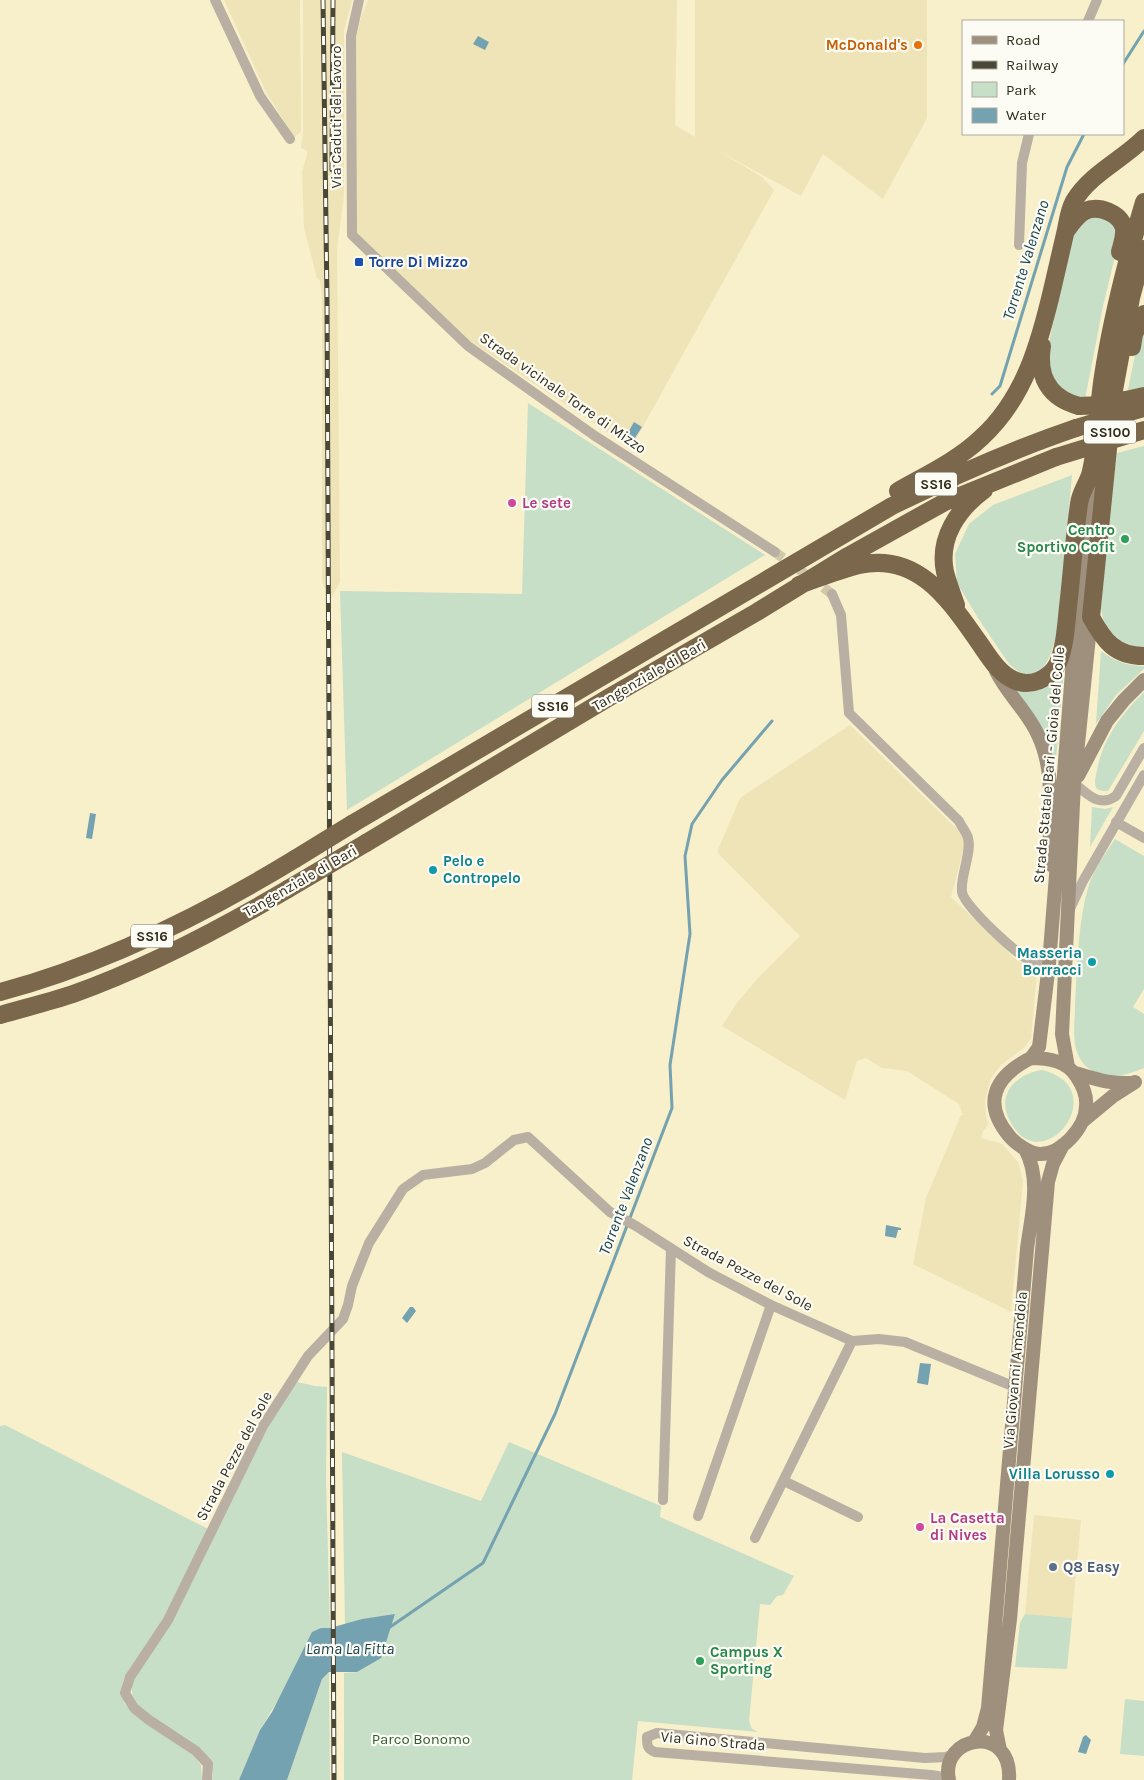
<svg xmlns="http://www.w3.org/2000/svg" width="1144" height="1780" font-family="Karla,sans-serif">
	<style>
		.built { fill: #efe4b8 }
		.green { fill: #c7dec7 }
		.water { fill: #74a2b0 }
		.lines { fill: none; stroke-linecap: round; stroke-linejoin: round }
		.stream { stroke: #74a2b0; stroke-width: 3 }
		.street-tunnel { stroke: #d0c8a9; stroke-width: 10; stroke-dasharray: 10 5; stroke-linecap: butt }
		.street { stroke: #b9afa2; stroke-width: 10 }
		.secondary { stroke: #9e907d; stroke-width: 14 }
		.highway { stroke: #7b674b; stroke-width: 18 }
		.rail-casing { stroke: #4b4736; stroke-width: 5 }
		.rail { stroke: #fdfcf4; stroke-width: 3; stroke-dasharray: 9; stroke-linecap: butt }
		.highway-bridge { stroke: #7b674b; stroke-width: 18 }
		.food-dot { fill: #e8710a; stroke: #fdfcf4; stroke-width: 2 }
		.transit-dot { fill: #1a4fb4; stroke: #fdfcf4; stroke-width: 2 }
		.hotel-dot { fill: #d1479c; stroke: #fdfcf4; stroke-width: 2 }
		.leisure-dot { fill: #2e9e5b; stroke: #fdfcf4; stroke-width: 2 }
		.culture-dot { fill: #0f9aa8; stroke: #fdfcf4; stroke-width: 2 }
		.service-dot { fill: #5c6f8a; stroke: #fdfcf4; stroke-width: 2 }
		.labels { text-anchor: middle; stroke-width: 4.5; stroke-linejoin: round; paint-order: stroke }
		.shield { fill: #fdfcf4; stroke: #6e6c60; stroke-width: 1 }
		.shield-label { font-size: 14px; font-weight: bold; fill: #312e20 }
		.food-label { font-size: 15px; font-weight: bold; fill: #c56008; stroke: #fdfcf4; text-anchor: end }
		.street-label { font-size: 15px; fill: #312e20; stroke: #fdfcf4 }
		.transit-label { font-size: 15px; font-weight: bold; fill: #164399; stroke: #fdfcf4; text-anchor: start }
		.hotel-label { font-size: 15px; font-weight: bold; fill: #b23c85; stroke: #fdfcf4; text-anchor: start }
		.leisure-label { font-size: 15px; font-weight: bold; fill: #27864d; stroke: #fdfcf4; text-anchor: end }
		.culture-label { font-size: 15px; font-weight: bold; fill: #0d838f; stroke: #fdfcf4; text-anchor: end }
		.service-label { font-size: 15px; font-weight: bold; fill: #4e5e75; stroke: #fdfcf4; text-anchor: start }
		.park-label { font-size: 15px; fill: #325e35; stroke: #fdfcf4 }
		.water-label { font-size: 16px; font-style: italic; fill: #19434e; stroke: #fdfcf4 }
	</style>
	<rect width="100%" height="100%" fill="#f8efcb"/>
	<path class="built" d="M224,0h76l1,132 -7,5 -28,-45z
		M303,0h49l-8,31v164l-7,55 3,332 -9,16 -9,-16v-289l-2,-12 -3,-3 -13,-50 -2,-56 6,-21 -7,-3 2,-17z
		M368,0h309l-2,125 20,12v-137h232v118l-44,81 -60,-45 -22,42 -84,-46 45,27 12,13 -143,258 -176,-117 -100,-97v-201z
		M850,725l110,107 6,9 -15,56 52,49 9,10 25,18 -6,64 -6,9 -24,18 -10,13 -6,23 1,15 3,8 -6,7 -2,7 21,6 16,18 5,19 -12,131 -98,-48 13,-66 35,-83h2l-4,-11 -52,-33 -25,-3 -16,-10 -9,3 -12,39 -123,-74 14,-22 22,-26 42,-42 -83,-84 23,-54z
		M1034,1515l47,5 -9,98 -47,-4z"/>
	<path class="green" d="M1098,214l17,11 2,23 -14,58 -18,93 -25,-7 -6,-7 -7,-34 26,-116 6,-14z
		M1144,326v64l-17,4 11,-53z
		M528,403l237,152 -418,255 -7,-219 182,3z
		M1144,446v201c-26,-2 -40,-13 -43,-39l6,-79 10,-76z
		M1072,475l-14,154c-5,18 -9,40 -27,48l-10,-3 -12,-10 -31,-46 -21,-35 -2,-29 14,-30 24,-19z
		M1101,651c12,10 28,15 43,15v3l-28,26 -20,29z
		M1065,661l-10,108 -41,-80z
		M1144,692v39l-36,60h-5l-6,-2c-4,-6 -1,-12 0,-19 6,-32 25,-56 47,-78z
		M1092,807l13,2 8,-2 -23,40z
		M1115,839l29,17v133l-11,18 11,7v54c-20,8 -39,14 -57,-1 -6,-5 -11,-15 -12,-23 -2,-12 0,-26 0,-38 2,-36 3,-87 14,-121 5,-16 17,-32 26,-46z
		M1042,1070c75,18 -3,117 -34,47 -11,-26 12,-44 34,-47z
		M297,1382l18,4 12,1 -1,93 4,148h-9l-61,102 -21,50h-27l1,-6 -4,-16 -69,-50c-10,-14 -10,-18 -5,-34l136,-252z
		M5,1425l205,105 -39,77 -41,61 -7,13 -1,9 3,14 9,10 60,42 7,9 1,15h-202v-354z
		M509,1442l152,64 -1,11 134,59 -11,19 -6,1 -7,9 -10,-1 -11,117 3,8 6,3 -120,-11 -6,59h-288v-107l13,-1 38,-57 -33,4 -17,6 -3,-173 139,49z
		M1025,1614l47,4 -5,51 -52,-2 5,-44z
		M329,1672l1,108h-43l35,-101z
		M1125,1699l19,2v55l-24,-2z"/>
	<path class="water" d="M478,36l11,6 -4,8 -12,-6z
		M634,422l8,5 -9,14 -7,-5z
		M90,813l6,1 -4,25 -6,-1z
		M886,1225l15,3v2h-3l-2,8 -11,-2z
		M410,1307h3l3,4 -9,12 -5,-5z
		M920,1363l11,1 -3,21 -11,-2z
		M395,1614l-14,44 -24,14h-28l-7,7 -35,101h-48l21,-50 12,-18 40,-80 9,-4h9l32,-9z
		M1086,1735l5,5 -5,14 -8,-2 5,-15z"/>
	<g class="lines">
		<path class="stream" d="M1123,64l21,-33
			M992,394l8,-8 67,-219 17,-33
			M390,1627l93,-64 72,-149 117,-306 -2,-43 20,-131 -5,-78 7,-32 30,-44 50,-59"/>
		<path class="street-tunnel" d="M775,552l57,42"/>
		<path class="street" d="M215,0l45,96 30,43
			M359,0l-8,36 1,199 116,111 127,90 180,116
			M1088,21l9,-21
			M1019,245l3,-82 7,-29
			M832,594l9,21 8,98 110,108c2,5 8,12 9,17 4,15 -8,38 -6,54 2,14 57,65 71,70 5,2 11,2 16,2
			M1074,783c13,11 25,25 42,13l28,-48
			M1116,822l28,16
			M1070,909l13,-28 61,-106
			M784,1481l74,36
			M663,1500l8,-251
			M698,1516l73,-211
			M755,1538l97,-197
			M207,1780l1,-16 -12,-13 -47,-31 -15,-12 -9,-15 5,-16 38,-57 95,-194 45,-70 35,-37 5,-14 4,-19 17,-43 34,-54 20,-14 49,-6 13,-6 29,-23 14,-3 82,75 26,14 72,46 63,33 81,36 27,-2 26,3 110,45
			M946,1780l-8,-4 -7,-1 -276,-23c-8,-3 -8,-7 -8,-15l10,-4 268,25 21,-1 8,-3"/>
		<path class="secondary" d="M996,671c11,23 32,41 42,64 20,42 8,86 13,130
			M1078,776l29,-55 17,-21 20,-20
			M1031,1058l8,-11 10,-83 23,-292 18,-188
			M1031,1058c18,0 36,3 46,19 6,9 10,19 9,29 0,21 -25,49 -47,48 -10,-1 -23,-10 -29,-17 -29,-34 -15,-61 21,-79z
			M1068,1067l-6,-33 12,-251 17,-166
			M1075,1073c22,6 33,11 57,10
			M1084,1120l29,-24 22,-14
			M974,1742l9,-15 5,-19 39,-459c4,-33 15,-69 -2,-100
			M1000,1750l-4,-20 14,-111 38,-437 5,-18 10,-19
			M949,1780c-10,-45 64,-57 60,0"/>
		<path class="highway" d="M1066,231c5,-7 11,-16 19,-20 14,-6 35,2 39,17 1,8 -2,16 -4,24
			M1144,249l-13,49 -17,92 -23,227c13,24 24,39 53,39
			M1042,346c-5,31 7,52 37,60
			M1132,347l2,-13 10,-20
			M1126,400l18,-4
			M1126,413l18,-5
			M898,491c28,-16 60,-31 83,-53 44,-40 59,-96 72,-152 4,-17 8,-35 12,-52 3,-12 3,-22 9,-33 16,-27 48,-41 70,-63
			M799,585c20,-7 40,-15 60,-20 59,-13 90,35 119,76 10,14 20,33 38,40 15,6 33,-2 41,-16 8,-16 9,-40 11,-58 4,-34 6,-69 11,-103 1,-12 10,-22 12,-33 7,-31 7,-64 12,-95 9,-59 24,-117 41,-174
			M956,605c-4,-11 -8,-22 -11,-33 -7,-34 13,-63 39,-82
			M352,824l540,-318c61,-30 119,-56 184,-78
			M366,843l242,-145 149,-86 91,-56 97,-54 111,-45
			M0,992c105,-28 203,-77 295,-133
			M0,1015c24,-7 49,-13 73,-21 73,-26 149,-66 215,-105"/>
		<g class="rail-casing">
			<path id="rail" d="M323,0l4,301 7,1479
				M332,170l1,-170"/>
		</g>
		<use href="#rail" class="rail"/>
		<path class="highway-bridge" d="M1079,406l22,-1 25,-5
			M1076,428l50,-15
			M1056,457l88,-27
			M295,859l57,-35
			M288,889l78,-46"/>
	</g>
	<circle class="food-dot" cx="918" cy="45" r="5"/>
	<rect class="transit-dot" x="354" y="257" width="10" height="10" rx="2.5"/>
	<g class="hotel-dot">
		<circle cx="512" cy="503" r="5"/>
		<circle cx="920" cy="1527" r="5"/>
	</g>
	<g class="leisure-dot">
		<circle cx="1125" cy="539" r="5"/>
		<circle cx="700" cy="1661" r="5"/>
	</g>
	<g class="culture-dot">
		<circle cx="433" cy="870" r="5"/>
		<circle cx="1092" cy="962" r="5"/>
		<circle cx="1110" cy="1474" r="5"/>
	</g>
	<circle class="service-dot" cx="1053" cy="1567" r="5"/>
	<g class="labels">
		<g class="shield">
			<rect x="1084" y="420.5" width="52" height="23" rx="4"/>
			<rect x="915" y="472.5" width="42" height="23" rx="4"/>
			<rect x="532" y="694.5" width="42" height="23" rx="4"/>
			<rect x="131" y="924.5" width="42" height="23" rx="4"/>
		</g>
		<g class="shield-label">
			<text x="1110" y="437">SS100</text>
			<text x="936" y="489">SS16</text>
			<text x="553" y="711">SS16</text>
			<text x="152" y="941">SS16</text>
		</g>
		<g class="food-label">
			<text x="908" y="50">McDonald's</text>
		</g>
		<g class="street-label">
			<text transform="translate(336 117) rotate(-90)" y="5">Via Caduti del Lavoro</text>
			<text transform="translate(563 393) rotate(35)" y="5">Strada vicinale Torre di Mizzo</text>
			<text transform="translate(649 675) rotate(-30)" y="5">Tangenziale di Bari</text>
			<text transform="translate(1049 765) rotate(-85)" y="5">Strada Statale Bari - Gioia del Colle</text>
			<text transform="translate(300 881) rotate(-30)" y="5">Tangenziale di Bari</text>
			<text transform="translate(748 1273) rotate(28)" y="5">Strada Pezze del Sole</text>
			<text transform="translate(1015 1370) rotate(-85)" y="5">Via Giovanni Amendola</text>
			<text transform="translate(234 1456) rotate(-62)" y="5">Strada Pezze del Sole</text>
			<text transform="translate(713 1741) rotate(5)" y="5">Via Gino Strada</text>
		</g>
		<g class="transit-label">
			<text x="369" y="267">Torre Di Mizzo</text>
		</g>
		<g class="hotel-label">
			<text x="522" y="508">Le sete</text>
			<text x="930" y="1523">La Casetta<tspan x="930" dy="17">di Nives</tspan></text>
		</g>
		<g class="leisure-label">
			<text x="1115" y="535">Centro<tspan x="1115" dy="17">Sportivo Cofit</tspan></text>
			<text x="710" y="1657" text-anchor="start">Campus X<tspan x="710" dy="17">Sporting</tspan></text>
		</g>
		<g class="culture-label">
			<text x="443" y="866" text-anchor="start">Pelo e<tspan x="443" dy="17">Contropelo</tspan></text>
			<text x="1082" y="958">Masseria<tspan x="1082" dy="17">Borracci</tspan></text>
			<text x="1100" y="1479">Villa Lorusso</text>
		</g>
		<g class="service-label">
			<text x="1063" y="1572">Q8 Easy</text>
		</g>
		<g class="park-label">
			<text x="421" y="1744">Parco Bonomo</text>
		</g>
		<g class="water-label">
			<text transform="translate(1025 260) rotate(-73)" y="6">Torrente Valenzano</text>
			<text transform="translate(625 1196) rotate(-69)" y="6">Torrente Valenzano</text>
			<text x="350" y="1654">Lama La Fitta</text>
		</g>
	</g>
	<rect x="962" y="20" width="162" height="115" fill="#fdfcf4" stroke="#abaa9f"/>
	<rect x="972" y="36" width="25" height="8" fill="#9e907d" stroke="#abaa9f"/>
	<text x="1006" y="45" font-size="15" fill="#312e20">Road</text>
	<rect x="972" y="61" width="25" height="8" fill="#4b4736" stroke="#abaa9f"/>
	<text x="1006" y="70" font-size="15" fill="#312e20">Railway</text>
	<rect x="972" y="82" width="25" height="15" fill="#c7dec7" stroke="#abaa9f"/>
	<text x="1006" y="95" font-size="15" fill="#312e20">Park</text>
	<rect x="972" y="108" width="25" height="15" fill="#74a2b0" stroke="#abaa9f"/>
	<text x="1006" y="120" font-size="15" fill="#312e20">Water</text>
</svg>
